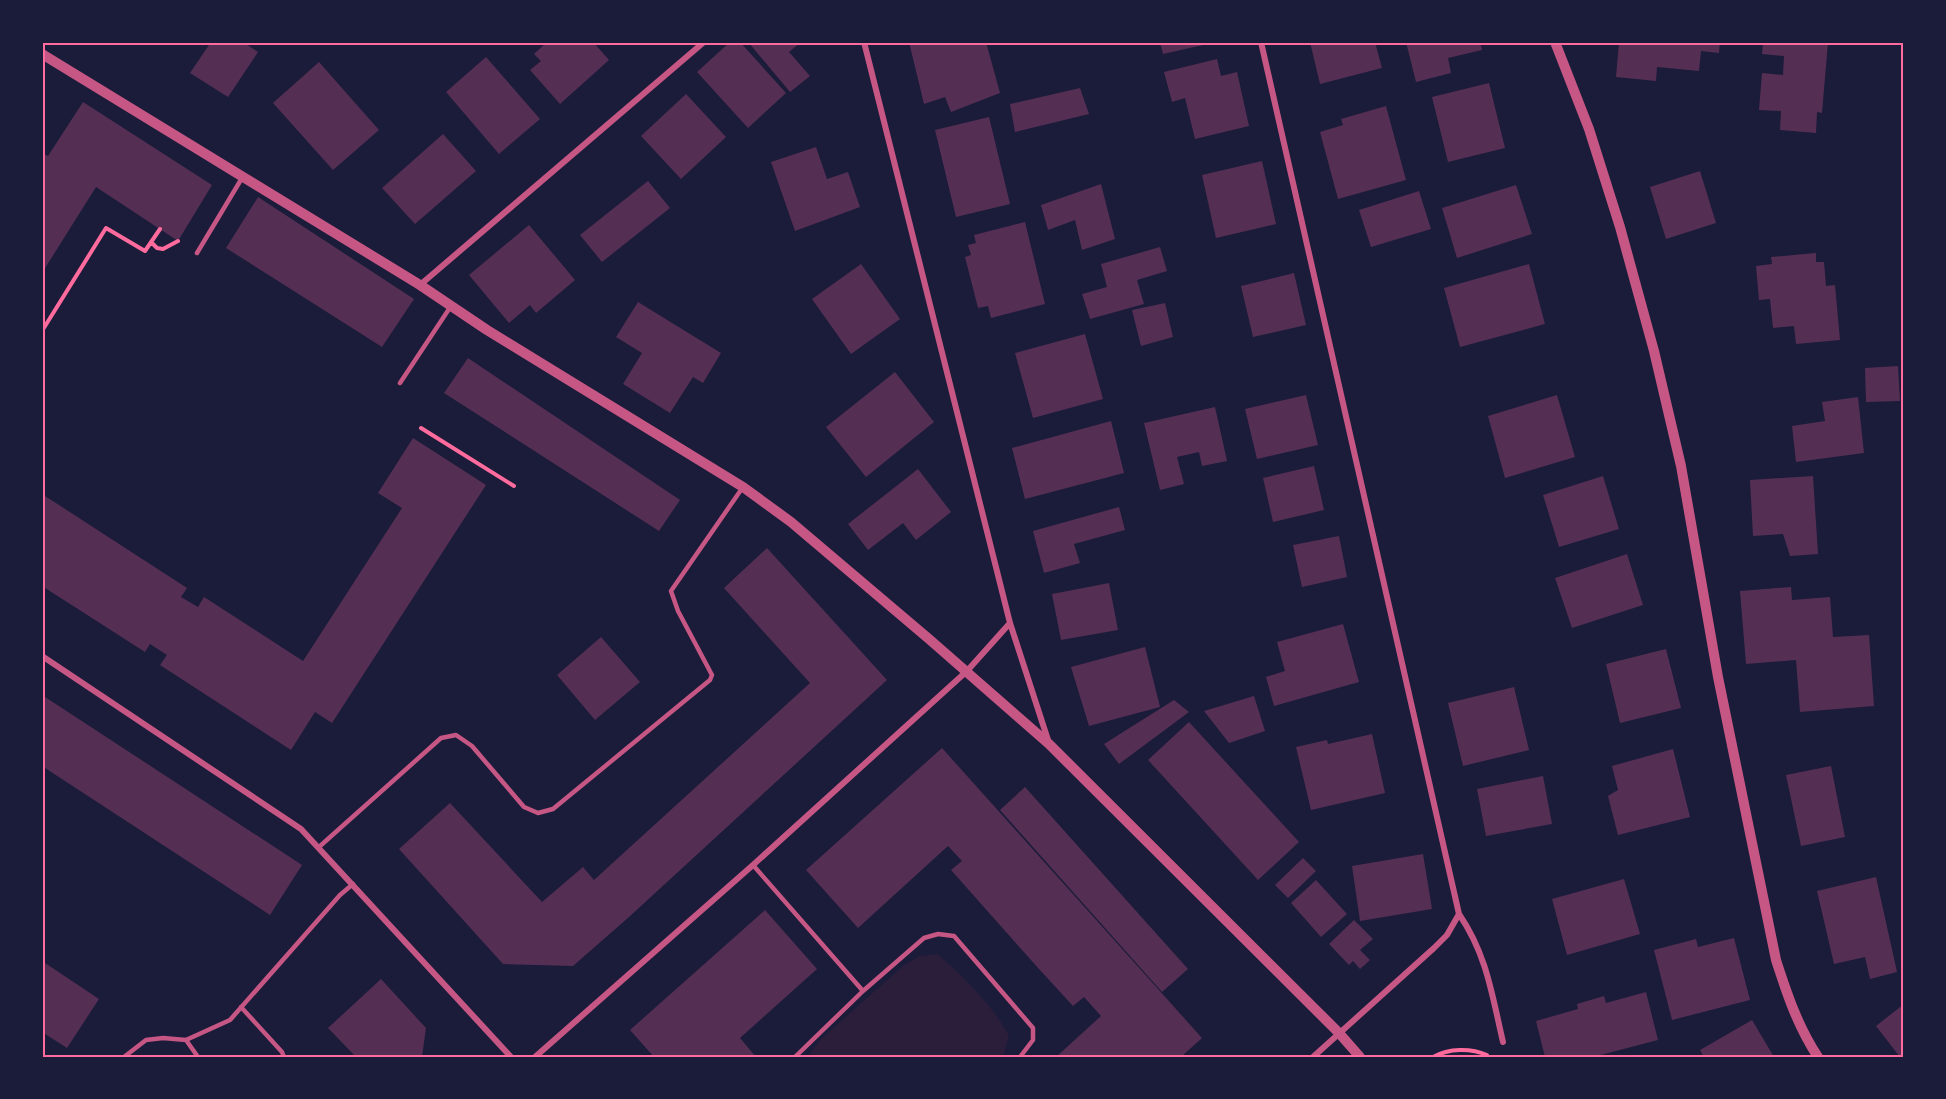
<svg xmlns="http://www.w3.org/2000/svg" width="1946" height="1099" font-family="Lato,sans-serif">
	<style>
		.green { fill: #2a1e3b }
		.building { fill: #542f53 }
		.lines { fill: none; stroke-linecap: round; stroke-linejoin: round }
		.path { stroke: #ff6b9d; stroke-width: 4 }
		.service { stroke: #c65784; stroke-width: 4.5 }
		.minor { stroke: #c65784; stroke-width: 6 }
		.tertiary { stroke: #c65784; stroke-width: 10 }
		.neatline { fill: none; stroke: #ff6b9d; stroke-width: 2 }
	</style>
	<rect width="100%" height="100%" fill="#1b1b3a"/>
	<path class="green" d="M937,954c23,18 60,57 72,82l-6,21h-193l1,-5 11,-14 81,-72 17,-10z"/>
	<path class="building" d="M211,42h32l15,10 -30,45 -38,-24z
		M547,42h46l16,18 -49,44 -30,-34 11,-9 -7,-7z
		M730,42h10l46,51 -38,35 -51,-56z
		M751,42h50l-12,10 21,24 -20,16 -41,-49z
		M909,42h77l14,51 -49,19 -6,-15 -21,7z
		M1160,42h52v1l-49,11z
		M1310,42h65l7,26 -62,16z
		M1406,42h74l2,8 -34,8 3,15 -35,9z
		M1619,42h101l-1,11 -18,-2 -2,20 -42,-4 -1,14 -40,-4z
		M1763,42h65l-6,71 -5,-1 -1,21 -36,-3 1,-19 -22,-1 3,-37 21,2 1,-19 -22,-2z
		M486,57l54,62 -41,35 -53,-62z
		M1217,59l4,17 16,-4 12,54 -54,13 -10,-41 -13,4 -8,-30z
		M319,62l60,68 -46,40 -60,-67z
		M1489,83l16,65 -57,14 -16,-65z
		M1080,88l9,26 -74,18 -5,-28z
		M686,94l40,43 -45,42 -40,-43z
		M83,102l129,83 -34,56 -82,-54 -54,86v-120l6,3z
		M1386,106l20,74 -68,19 -18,-67 23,-7 -2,-6z
		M989,117l21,87 -54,13 -21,-87z
		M443,134l33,37 -61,53 -33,-36z
		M816,147l11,32 21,-7 12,35 -65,24 -24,-69z
		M1262,161l14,63 -60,14 -14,-63z
		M1700,171l16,52 -50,16 -16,-52z
		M648,181l22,27 -68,54 -22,-27z
		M1101,184l14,55 -33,11 -7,-30 -27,10 -7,-25z
		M1516,185l16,49 -75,24 -15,-50z
		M1419,191l12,38 -60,18 -12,-37z
		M258,197l156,102 -32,48 -156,-99z
		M1025,222l20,82 -54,14 -3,-12 -10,2 -13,-51 6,-2 -3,-10 8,-2 -2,-8z
		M529,225l46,55 -39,33 -6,-8 -21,18 -40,-48z
		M1160,247l7,24 -30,9 7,24 -54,15 -8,-25 25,-7 -6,-23z
		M1816,253v9h8l2,24 9,-1 5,55 -44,4 -2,-18 -21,2 -3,-29 -11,1 -3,-34 16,-2 -1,-7z
		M861,264l39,55 -49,35 -39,-55z
		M1529,264l16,60 -85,23 -16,-59z
		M1294,273l12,52 -53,12 -12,-51z
		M638,302l83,51 -18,30 -10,-6 -23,36 -47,-29 19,-31 -26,-16z
		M1165,303l8,34 -32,9 -9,-36z
		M1085,334l18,65 -70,19 -18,-65z
		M468,358l212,142 -21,31 -215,-138z
		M1898,366l2,35 -34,1 -1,-34z
		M895,372l39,50 -68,55 -40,-50z
		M1306,395l12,50 -61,14 -12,-50z
		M1557,395l18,62 -70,21 -17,-62z
		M1858,397l6,56 -68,9 -4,-36 33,-5 -3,-19z
		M1215,407l12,54 -25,5 -3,-14 -22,5 7,27 -24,6 -16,-67z
		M1111,421l13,52 -99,26 -13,-51z
		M413,438l73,47 -154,238 -17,-11 -24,38 -131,-85 7,-10 -17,-11 -5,8 -103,-66v-92l145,94 -6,9 17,10 6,-10 99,64 99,-153 -24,-15z
		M1314,466l10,44 -51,12 -10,-44z
		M918,469l33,43 -35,28 -13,-17 -35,27 -20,-26z
		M1603,476l16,53 -60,18 -16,-52z
		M1813,476l5,78 -28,2 -7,-22 -30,2 -3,-56z
		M1119,507l6,23 -51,14 6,19 -36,10 -11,-42z
		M1339,536l8,41 -45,10 -9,-42z
		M767,548l120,132 -258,237 -56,49 -70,-2 -104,-115 51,-46 92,99 41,-35 11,13 216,-197 -86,-95z
		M1627,554l16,51 -71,23 -17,-50z
		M1109,583l9,47 -57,10 -9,-46z
		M1791,587l1,13 38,-3 3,40 36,-2 5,71 -74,6 -4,-52 -50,4 -6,-73z
		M1343,624l16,58 -85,24 -8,-29 19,-6 -8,-29z
		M601,637l39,45 -45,38 -38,-45z
		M1145,647l15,60 -71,19 -18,-59z
		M1666,649l15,59 -61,15 -14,-59z
		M1514,687l15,63 -66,16 -15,-63z
		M42,695l260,170 -32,50 -228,-149z
		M1254,696l11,35 -36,12 -25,-32z
		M1174,700l15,12 -70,52 -15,-20z
		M1189,722l110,120 -41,38 -110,-120z
		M1372,734l13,59 -74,17 -15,-63 31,-7 1,4z
		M942,748l260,290 -21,19h-125l45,-41 -17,-19 -11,9 -34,-37 -88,-99 11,-9 -14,-15 -90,82 -52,-58z
		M1673,749l17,68 -72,18 -10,-39 10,-6 -6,-24z
		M1831,766l14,71 -44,9 -15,-71z
		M1543,776l9,48 -66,12 -9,-47z
		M1025,787l163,182 -26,23 -162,-182z
		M1423,854l9,55 -72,12 -8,-55z
		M1303,858l13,13 -28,27 -13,-13z
		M1876,877l21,95 -27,7 -5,-22 -31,7 -17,-73z
		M1624,879l16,55 -73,21 -15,-56z
		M1316,880l31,34 -26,23 -30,-34z
		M765,910l52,59 -77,69 16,19h-102l-24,-27z
		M1354,920l19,19 -13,11 10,10 -10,9 -7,-8 -4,4 -20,-21z
		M1734,938l16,62 -78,20 -18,-70 42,-11 2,8z
		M42,961l57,38 -32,49 -25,-16z
		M381,979l45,49 -4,29h-66l-28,-29z
		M1646,992l12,48 -65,17h-48l-9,-36 42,-12 -1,-5 27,-8 2,7z
		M1904,1004v53h-4l-24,-31z
		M1752,1020l22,37h-70l-4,-7z"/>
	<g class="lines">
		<path class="path" d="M151,242l6,6 6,1 15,-8
			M42,331l64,-103 39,23 15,-22
			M421,428l93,58
			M1433,1057c16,-9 38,-9 54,-2"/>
		<path class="service" d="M197,253l45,-75
			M400,383l51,-77
			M319,847l122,-109 15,-3 16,11 52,61 14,6 15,-4 157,-129 2,-5 -34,-64 -7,-20 72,-104
			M753,865l110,126 61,-53 14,-4 16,2 79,92v12l-13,17
			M241,1007l41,45 2,5
			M186,1040l12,17
			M124,1057l22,-17 17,-2 23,2 44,-20 110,-125 13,-11
			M795,1057l68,-66"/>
		<path class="minor" d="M864,42l146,581 38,117
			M1261,42l198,872 -12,21 -13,13 -121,109
			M420,285l284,-243
			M42,656l259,173 210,228
			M1459,914c28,41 33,81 44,128
			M535,1057l218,-192 214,-194 43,-48"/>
		<path class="tertiary" d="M1555,42l34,87 31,98 34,124 27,115 37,211 58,283c11,34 22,67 42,97
			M42,54l378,231 67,45 256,157 48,35 138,117 120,105 290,289 21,24"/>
	</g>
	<rect width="1946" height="1099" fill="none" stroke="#1b1b3a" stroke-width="87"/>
	<rect x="44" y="44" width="1858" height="1012" class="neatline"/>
</svg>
